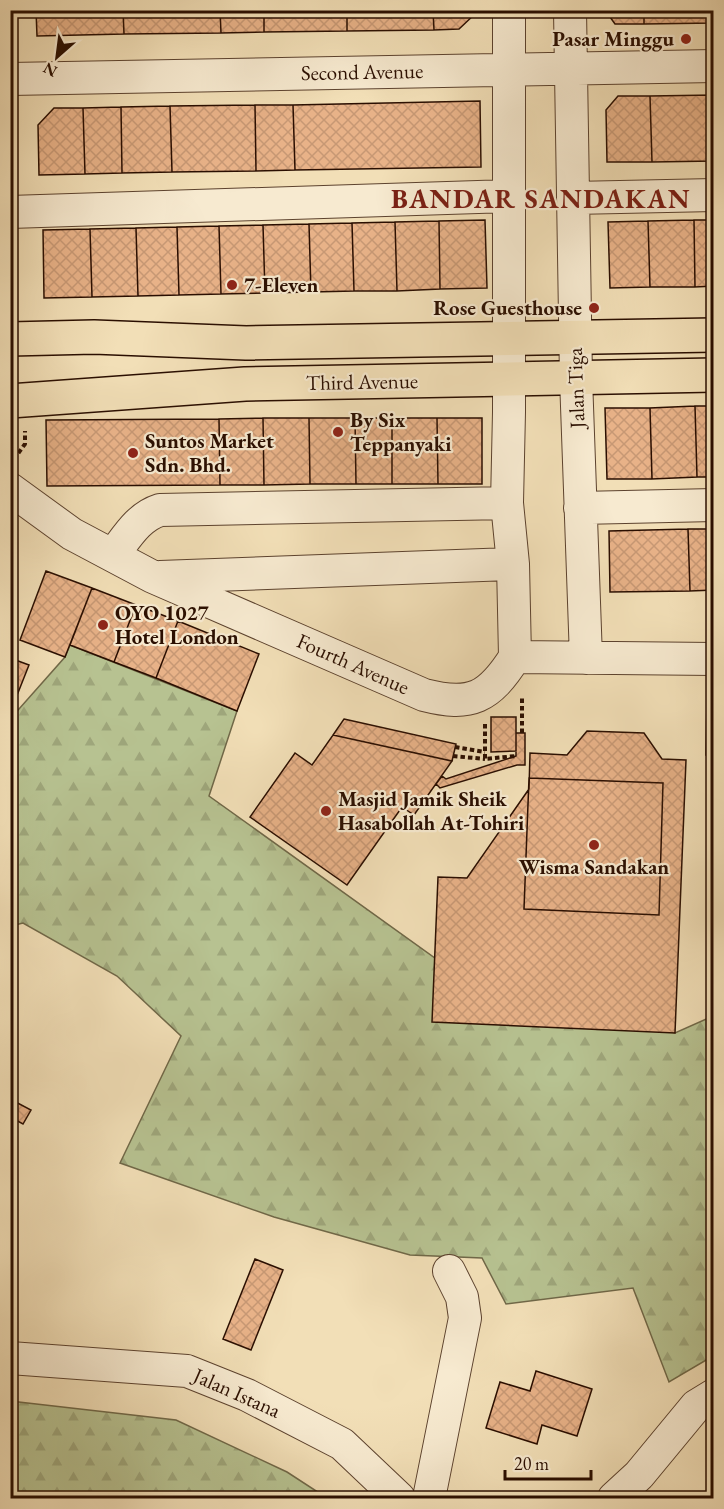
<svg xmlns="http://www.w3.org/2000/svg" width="724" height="1509" font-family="'EB Garamond',serif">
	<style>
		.forest { fill: url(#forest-firs); stroke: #706848; stroke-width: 1.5 }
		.building { fill: url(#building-cross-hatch); stroke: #2a0e00; stroke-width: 1.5 }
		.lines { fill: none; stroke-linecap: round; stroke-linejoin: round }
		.minor-casing { stroke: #5c422e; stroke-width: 34 }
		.major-casing { stroke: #2a0e00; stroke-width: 36 }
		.path { stroke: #2a0e00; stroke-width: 4; stroke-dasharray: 4.5 3; stroke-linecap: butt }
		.minor { stroke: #f7ead0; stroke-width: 32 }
		.major { stroke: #f2dfb7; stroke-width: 33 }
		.poi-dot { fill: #8f2418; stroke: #f7ead0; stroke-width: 2 }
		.labels { text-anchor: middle; stroke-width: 4.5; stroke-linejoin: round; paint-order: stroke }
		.poi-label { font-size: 21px; font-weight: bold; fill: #2a0e00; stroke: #f7ead0; text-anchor: start }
		.street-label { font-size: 21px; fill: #2a0e00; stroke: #f7ead0 }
		.district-label { font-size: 27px; font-weight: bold; letter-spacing: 1.5px; fill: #7a1f14; stroke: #f7ead0 }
	</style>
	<defs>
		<pattern id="forest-firs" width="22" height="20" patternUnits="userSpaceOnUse" patternTransform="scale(1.5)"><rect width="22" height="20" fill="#b7c291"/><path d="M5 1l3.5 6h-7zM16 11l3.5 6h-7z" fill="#9ea67b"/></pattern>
		<pattern id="building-cross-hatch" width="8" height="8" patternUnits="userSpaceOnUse" patternTransform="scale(1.5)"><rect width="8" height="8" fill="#e8b288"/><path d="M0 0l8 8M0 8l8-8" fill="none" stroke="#c79874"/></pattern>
	</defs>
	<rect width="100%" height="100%" fill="#f2dfb7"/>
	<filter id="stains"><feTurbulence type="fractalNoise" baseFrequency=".00333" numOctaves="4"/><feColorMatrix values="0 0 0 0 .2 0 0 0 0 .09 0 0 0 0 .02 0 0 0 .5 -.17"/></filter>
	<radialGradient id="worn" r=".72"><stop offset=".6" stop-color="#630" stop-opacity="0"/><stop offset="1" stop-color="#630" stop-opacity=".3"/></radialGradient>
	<path class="forest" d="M70,645l167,66 -28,85 226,162 240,75 38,-17v340l-44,26 -36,-94 -127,16 -24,-46 -72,-3 -136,-38 -154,-54 61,-127 -64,-60 -94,-53 -12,3v-208l54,-61z
		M10,1401l166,19 111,52 40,26h-316z"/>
	<path class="building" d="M36,10h87l1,24 -87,2z
		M123,10h97l1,23 -97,1z
		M220,10h44v22l-43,1z
		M264,10h83v21l-83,1z
		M347,10h86l1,20 -87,1z
		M433,10h43v3l-17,16 -25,1z
		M605,10h39v14h-29z
		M644,10h70v13l-70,1z
		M714,95v66l-62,1 -2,-66z
		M618,96h32l2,66h-45l-1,-52z
		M480,101l1,66 -186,3 -2,-65z
		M255,105h38l2,65 -39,1z
		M255,105l1,66 -84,1 -2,-66z
		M170,106l2,66 -50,1 -1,-66z
		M121,107l1,66 -37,1 -2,-66z
		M54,108h29l2,66 -46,1 -1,-50z
		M485,220l2,68 -47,1 -1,-68z
		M694,220l1,67h-45l-2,-66z
		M694,220h20v66l-19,1z
		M439,221l1,68 -43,2 -2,-69z
		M648,221l2,66 -40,1 -2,-66z
		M395,222l2,69h-43l-2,-68z
		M352,223l2,68 -43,1 -2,-68z
		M309,224l2,68 -46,1 -2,-68z
		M263,225l2,68 -44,1 -2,-68z
		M219,226l2,68 -42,1 -2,-68z
		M177,227l2,68 -41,1 -2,-68z
		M136,228l2,68 -46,1 -2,-68z
		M90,229l2,68 -48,1 -1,-68z
		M695,406l2,71 -45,2 -2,-71z
		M695,406h19v71h-17z
		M605,408h45l2,71h-45z
		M263,418h46l1,66 -46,1z
		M263,418l1,67h-44l-1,-66z
		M309,418h46l1,66h-46z
		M355,418h37v66h-36z
		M392,418h45l1,66h-46z
		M437,418h45v66h-44z
		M219,419l1,66 -173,1 -1,-66z
		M688,529l2,62 -80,1 -1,-61z
		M688,529h26v61l-24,1z
		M46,571l46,17 -27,69 -45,-17z
		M92,588l44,17 -22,57 -44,-17z
		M136,605l42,16 -22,57 -42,-16z
		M178,621l81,33 -22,57 -81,-33z
		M10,658l19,7 -19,48z
		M714,691v64h-8l1,-57z
		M491,717h25v34l-25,1z
		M344,719l112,25 -4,17 -119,-26z
		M587,731l57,2 18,26 24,1 -11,273 -243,-11 6,-145 29,1 62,-89 1,-36 37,2z
		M516,733h9v32h-8l-77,23 -4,-4 6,-8 4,3 70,-23z
		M333,735l119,26 -38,54 -12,-8 -55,78 -97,-68 45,-64 17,12z
		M529,778l134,5 -4,132 -135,-6z
		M10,1099l21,11 -8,14 -9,-5 -4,7z
		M255,1259l28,11 -32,80 -28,-11z
		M536,1371l56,18 -15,47 -35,-11 -5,19 -51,-16 14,-46 30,9z"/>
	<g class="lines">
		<g class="minor-casing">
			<path id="minor" d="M509,10v402l-2,91 6,61 2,93
				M570,10l6,368 10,280
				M10,79l704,-13
				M573,198l141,-3
				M10,212l499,-16
				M10,489l62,45 81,43 271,118c47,12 65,3 91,-38
				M580,508l134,-3
				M113,555c14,-18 25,-38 47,-45l347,-7
				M160,577l353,-13
				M515,657l199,2
				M10,1358l177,13 60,24 95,49 57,54
				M429,1498l36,-180 -3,-21 -13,-26
				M614,1498l25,-23 57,-69 18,-11"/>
		</g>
		<g class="major-casing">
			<path id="major" d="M10,339l84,-2 152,6 468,-8
				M10,401l235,-17 469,-9"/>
		</g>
		<path class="path" d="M14,459l11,-15v-13
			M485,724v35l31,-3
			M522,733v-35
			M455,747l30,5
			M453,756l32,3"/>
		<use href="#minor" class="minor"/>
		<use href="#major" class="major"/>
	</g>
	<g class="poi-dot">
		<circle cx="686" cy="39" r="6"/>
		<circle cx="232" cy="285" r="6"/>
		<circle cx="594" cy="308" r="6"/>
		<circle cx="338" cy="432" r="6"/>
		<circle cx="133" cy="453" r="6"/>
		<circle cx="103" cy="625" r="6"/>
		<circle cx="326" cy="811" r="6"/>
		<circle cx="594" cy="845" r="6"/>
	</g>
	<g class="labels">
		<g class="poi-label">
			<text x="674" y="46" text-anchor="end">Pasar Minggu</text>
			<text x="244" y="292">7-Eleven</text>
			<text x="582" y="315" text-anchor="end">Rose Guesthouse</text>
			<text x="350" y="427">By Six<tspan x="350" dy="24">Teppanyaki</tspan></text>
			<text x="145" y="448">Suntos Market<tspan x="145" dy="24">Sdn. Bhd.</tspan></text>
			<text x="115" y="620">OYO 1027<tspan x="115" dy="24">Hotel London</tspan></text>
			<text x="338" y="806">Masjid Jamik Sheik<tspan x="338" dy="24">Hasabollah At-Tohiri</tspan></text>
			<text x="594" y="874" text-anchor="middle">Wisma Sandakan</text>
		</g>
		<g class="street-label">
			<text transform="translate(362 72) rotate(-1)" y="7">Second Avenue</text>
			<text transform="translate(362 382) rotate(-1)" y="7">Third Avenue</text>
			<text transform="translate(576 388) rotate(-92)" y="7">Jalan Tiga</text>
			<text transform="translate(353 664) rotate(24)" y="7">Fourth Avenue</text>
			<text transform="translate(237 1393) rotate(24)" y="7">Jalan Istana</text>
		</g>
		<g class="district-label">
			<text x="541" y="208">BANDAR SANDAKAN</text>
		</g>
	</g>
	<rect width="724" height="1509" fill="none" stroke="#f2dfb7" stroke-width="36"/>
	<rect x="12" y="12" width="700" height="1485" fill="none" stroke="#2a0e00" stroke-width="3"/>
	<rect x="18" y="18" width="688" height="1473" fill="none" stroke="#2a0e00" stroke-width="1.5"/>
	<g transform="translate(57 57) rotate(208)" stroke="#f7ead0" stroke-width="4.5" paint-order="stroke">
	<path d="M0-4.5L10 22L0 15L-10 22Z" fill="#2a0e00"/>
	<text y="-9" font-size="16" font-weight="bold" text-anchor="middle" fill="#2a0e00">N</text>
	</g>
	<path d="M505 1470v9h86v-9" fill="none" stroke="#2a0e00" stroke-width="3"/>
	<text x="514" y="1470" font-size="18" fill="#2a0e00" stroke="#f7ead0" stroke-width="4.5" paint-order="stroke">20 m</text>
	<rect width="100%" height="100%" filter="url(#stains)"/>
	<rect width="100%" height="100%" fill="url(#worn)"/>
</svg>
